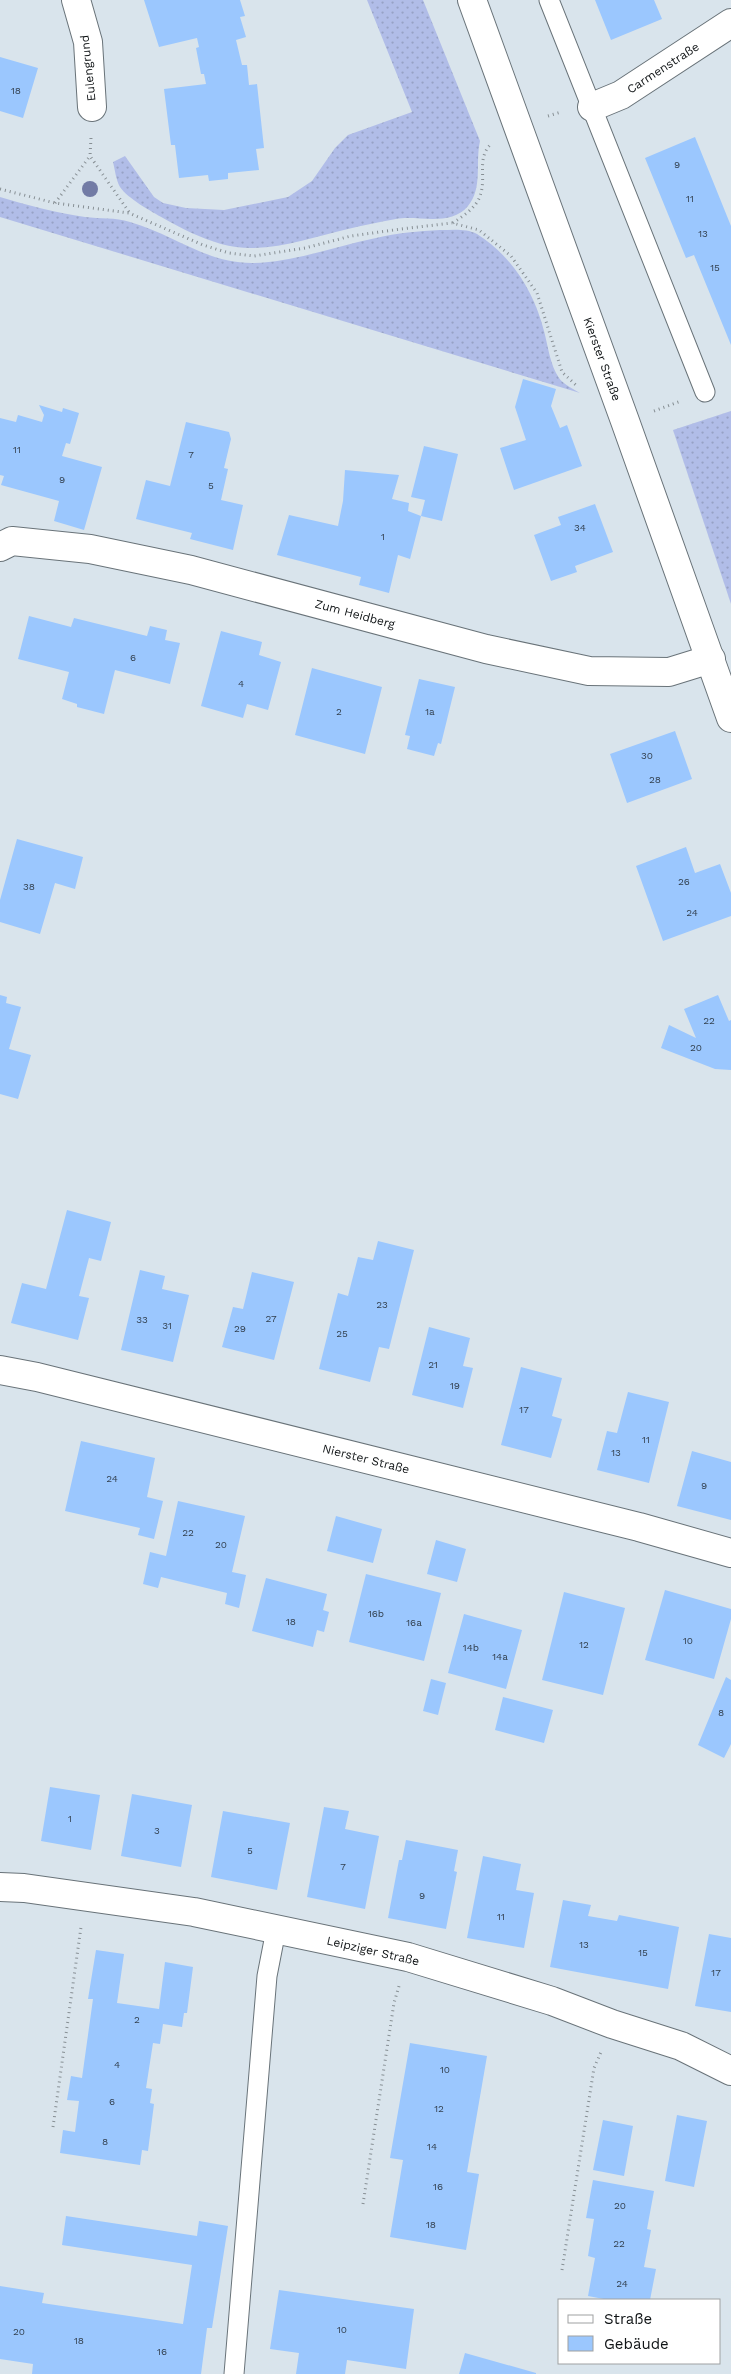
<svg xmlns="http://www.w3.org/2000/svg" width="731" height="2374" font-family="'Work Sans',sans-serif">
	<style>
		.grass { fill: url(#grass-dots) }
		.building { fill: #9bc7fe }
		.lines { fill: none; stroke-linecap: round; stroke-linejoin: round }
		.service-casing { stroke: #697379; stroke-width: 21 }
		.minor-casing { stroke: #697379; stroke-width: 30 }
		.tertiary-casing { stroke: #697379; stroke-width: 30 }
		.path { stroke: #878f94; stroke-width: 3; stroke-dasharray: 1 4; stroke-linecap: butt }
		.service { stroke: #fff; stroke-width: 19 }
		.minor { stroke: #fff; stroke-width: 28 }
		.tertiary { stroke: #fff; stroke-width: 28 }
		.tree { fill: #727ba5 }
		.labels { text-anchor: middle; stroke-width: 4; stroke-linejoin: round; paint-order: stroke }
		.number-label { font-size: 10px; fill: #334150 }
		.street-label { font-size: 12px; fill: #101416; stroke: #fff }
	</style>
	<defs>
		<pattern id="grass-dots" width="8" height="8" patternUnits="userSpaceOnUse" patternTransform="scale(1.25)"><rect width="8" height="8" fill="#b1bde8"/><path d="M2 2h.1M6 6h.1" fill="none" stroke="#97a2c6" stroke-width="1.8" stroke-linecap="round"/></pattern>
	</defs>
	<rect width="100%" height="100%" fill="#d9e4ec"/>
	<path class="grass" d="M367,0h56l57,141c-5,22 3,47 -12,65 -17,21 -50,9 -72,13 -16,3 -33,6 -48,10 -40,9 -85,27 -127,15 -20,-6 -39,-15 -58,-26 -11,-6 -36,-20 -43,-31 -4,-7 -5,-17 -7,-25l12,-6 29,41 9,6 23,5 38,2 64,-13 24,-16 23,-33 13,-13 64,-23z
		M0,197c27,8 56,16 85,20 15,2 30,0 45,5 43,12 77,42 124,41 41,-1 82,-17 122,-25 21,-5 43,-7 64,-8 12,0 26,-2 37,4 35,22 57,58 67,97 4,15 6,34 15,47 4,6 14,11 21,15l-580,-176z
		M731,411v193l-58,-174z"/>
	<path class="building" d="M144,0h96l5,16 -5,1 6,20 -10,3 6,25h5l2,20 8,-1 7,64 -8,1 3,21 -31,3v6l-19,2 -1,-6 -29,3 -4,-33h-4l-7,-56 42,-5 -2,-10h-3l-5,-26 3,-1 -2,-9 -38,9z
		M595,0h59l8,19 -51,21z
		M0,57l38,11 -15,50 -23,-7z
		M695,137l36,89v119l-37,-90 -8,3 -41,-100z
		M523,379l33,10 -5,17 9,22 7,-3 15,41 -68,24 -14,-42 26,-8 -11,-33z
		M39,405l23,7 1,-4 16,5 -9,31 -4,-1 -4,13 40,11 -18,63 -30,-9 5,-20 -58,-16 3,-9 -4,-1v-57l16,4 2,-7 24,7 2,-7z
		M186,422l43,10 2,7 -7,29 4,1 -7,31 22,5 -10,45 -43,-11 2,-6 -56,-14 10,-39 24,6z
		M424,446l34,8 -16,67 -21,-5 4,-16 -14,-3z
		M345,470l54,5 -7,24 17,4 -1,8 13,5 -11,43 -12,-4 -9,38 -30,-8 2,-8 -84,-22 12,-40 49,11 5,-25z
		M595,504l18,48 -38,14 2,6 -26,9 -17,-46 27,-10 -3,-8z
		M29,616l42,11 3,-9 73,18 3,-10 17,4 -2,10 15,3 -10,41 -55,-14 -11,44 -27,-7v-3l-15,-5 7,-27 -51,-13z
		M221,631l41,11 -3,13 22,7 -13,48 -21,-6 -4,14 -42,-12z
		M312,668l70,19 -17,67 -70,-19z
		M419,679l36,8 -14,57 -3,-1 -4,13 -27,-7 3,-13 -5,-1z
		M675,731l17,48 -65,24 -17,-49z
		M17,839l66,18 -8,32 -20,-6 -15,51 -40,-12v-22z
		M686,847l9,26 25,-9 11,29v23l-68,25 -27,-75z
		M0,995l7,2 -1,6 15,4 -12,42 22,6 -13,44 -18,-5z
		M718,995l11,26 2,-1v50l-16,-1 -54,-21 8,-23 27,13 -12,-29z
		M67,1210l44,12 -10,39 -12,-3 -10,38 10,2 -11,42 -67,-17 11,-40 24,6z
		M378,1241l36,9 -25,99 -10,-2 -9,35 -51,-13 19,-76 10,3 10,-39 15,3z
		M140,1270l25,6 -3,13 27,6 -16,67 -52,-12z
		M252,1272l42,10 -20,78 -52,-13 11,-40 10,2z
		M429,1327l41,11 -7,28 10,2 -10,40 -51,-13z
		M521,1367l41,11 -10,38 10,3 -11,39 -50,-13z
		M628,1392l41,10 -20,81 -52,-13 10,-39 10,2z
		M81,1441l74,17 -8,39 16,4 -9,38 -16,-4 2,-7 -75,-17z
		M692,1451l39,11v58l-54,-14z
		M178,1501l67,15 -13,56 14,3 -7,33 -14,-4 2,-11 -66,-16 -3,11 -15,-4 7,-32 16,4z
		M336,1516l46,13 -9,34 -46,-12z
		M436,1540l30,9 -9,33 -30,-8z
		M366,1574l75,19 -17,68 -75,-19z
		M266,1578l61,16 -4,16 6,2 -5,20 -7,-2 -4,17 -61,-16z
		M665,1590l66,19v10l-17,60 -69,-19z
		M564,1592l61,16 -22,87 -61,-15z
		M464,1614l58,16 -16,59 -58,-16z
		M726,1677l5,3v64l-7,14 -26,-13z
		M431,1679l15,4 -8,32 -15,-4z
		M503,1697l50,13 -9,33 -49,-13z
		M50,1787l50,8 -9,55 -50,-9z
		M132,1794l60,11 -11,62 -60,-11z
		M324,1807l25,4 -4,18 34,7 -14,73 -58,-12z
		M223,1811l67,12 -13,67 -66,-13z
		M406,1840l52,10 -4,21 3,1 -11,57 -58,-11 11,-58h3z
		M483,1856l38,8 -5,26 18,3 -10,55 -57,-10z
		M563,1900l28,5 -3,11 29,5 2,-6 60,12 -11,62 -118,-22z
		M709,1934l22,4v74l-36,-6z
		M96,1950l28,4 -7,49 42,6 6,-47 28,5 -6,46h-3l-2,14 -19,-3 -3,20 -7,-1 -7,45 6,1 -2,14 4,1 -6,47 -6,-1 -2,15 -80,-12 3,-23 12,2 4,-31 -12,-1 4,-24 11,2 11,-79h-5z
		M410,2043l77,13 -20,116 12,2 -13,76 -76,-13 13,-77 -13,-2z
		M677,2115l30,6 -13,66 -29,-6z
		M603,2120l30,6 -9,50 -31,-6z
		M593,2180l61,11 -7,38 4,1 -7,37 12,2 -6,31h-41l-21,-4 7,-38 -7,-2 6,-37 -8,-1z
		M66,2216l131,20 2,-15 29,5 -16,102h-5l-6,46h-169l1,-10 -33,-5v-73l44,7 -2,10 141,21 9,-59 -130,-20z
		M279,2290l135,19 -8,60 -59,-9 -2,14h-49l3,-21 -29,-4z
		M465,2353l71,20v1h-77z"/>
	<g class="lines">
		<g class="service-casing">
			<path id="service" d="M549,0l156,392
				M234,2374l33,-398 9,-46"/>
		</g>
		<g class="minor-casing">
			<path id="minor" d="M76,0l12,42 4,65
				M592,107l29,-12 110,-72
				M0,547l12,-6 78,8 101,21 295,79 103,22 80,1 42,-13
				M0,1887l24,1 170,24 214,45 144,44 60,23 69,22 50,25"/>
		</g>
		<g class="tertiary-casing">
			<path id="tertiary" d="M472,0l153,421 106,297
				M0,1370l37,7 602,150 92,26"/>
		</g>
		<path class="path" d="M548,116l13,-4
			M91,138l-1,18 39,56
			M0,189l55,14 74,10 74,32 26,8 25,3 51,-8 46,-12 50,-7 51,-6 27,7 32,26 26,37 25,79 16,15
			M55,203l35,-47
			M453,223c10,-7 23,-15 27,-27 7,-19 -4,-37 11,-52
			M654,411l27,-10
			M53,2127l28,-200
			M363,2204l31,-201 5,-17
			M562,2270l32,-202 7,-16"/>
		<use href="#service" class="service"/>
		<use href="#minor" class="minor"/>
		<use href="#tertiary" class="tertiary"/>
	</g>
	<circle class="tree" cx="90" cy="189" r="8"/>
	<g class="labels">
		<g class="number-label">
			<text x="16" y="94">18</text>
			<text x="677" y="168">9</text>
			<text x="690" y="202">11</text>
			<text x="703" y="237">13</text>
			<text x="715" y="271">15</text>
			<text x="17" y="453">11</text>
			<text x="191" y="458">7</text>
			<text x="62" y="483">9</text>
			<text x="211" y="489">5</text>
			<text x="580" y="531">34</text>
			<text x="383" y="540">1</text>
			<text x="133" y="661">6</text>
			<text x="241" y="687">4</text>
			<text x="339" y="715">2</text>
			<text x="430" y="715">1a</text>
			<text x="647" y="759">30</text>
			<text x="655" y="783">28</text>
			<text x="684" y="885">26</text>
			<text x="29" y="890">38</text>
			<text x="692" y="916">24</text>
			<text x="709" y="1024">22</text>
			<text x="696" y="1051">20</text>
			<text x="382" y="1308">23</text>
			<text x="271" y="1322">27</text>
			<text x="142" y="1323">33</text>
			<text x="167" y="1329">31</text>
			<text x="240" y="1332">29</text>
			<text x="342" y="1337">25</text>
			<text x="433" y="1368">21</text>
			<text x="455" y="1389">19</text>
			<text x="524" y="1413">17</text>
			<text x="646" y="1443">11</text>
			<text x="616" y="1456">13</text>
			<text x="112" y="1482">24</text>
			<text x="704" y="1489">9</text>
			<text x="188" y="1536">22</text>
			<text x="221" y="1548">20</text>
			<text x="376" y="1617">16b</text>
			<text x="291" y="1625">18</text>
			<text x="414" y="1626">16a</text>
			<text x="688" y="1644">10</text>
			<text x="584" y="1648">12</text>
			<text x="471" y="1651">14b</text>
			<text x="500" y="1660">14a</text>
			<text x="721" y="1716">8</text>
			<text x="70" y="1822">1</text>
			<text x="157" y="1834">3</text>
			<text x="250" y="1854">5</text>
			<text x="343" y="1870">7</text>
			<text x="422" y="1899">9</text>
			<text x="501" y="1920">11</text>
			<text x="584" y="1948">13</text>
			<text x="643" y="1956">15</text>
			<text x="716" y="1976">17</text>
			<text x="137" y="2023">2</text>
			<text x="117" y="2068">4</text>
			<text x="445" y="2073">10</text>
			<text x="112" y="2105">6</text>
			<text x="439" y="2112">12</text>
			<text x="105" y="2145">8</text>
			<text x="432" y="2150">14</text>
			<text x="438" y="2190">16</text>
			<text x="620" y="2209">20</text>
			<text x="431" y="2228">18</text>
			<text x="619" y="2247">22</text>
			<text x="622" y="2287">24</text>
			<text x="342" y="2333">10</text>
			<text x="19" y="2335">20</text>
			<text x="79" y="2344">18</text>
			<text x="162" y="2355">16</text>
		</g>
		<g class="street-label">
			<text transform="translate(88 68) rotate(-96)" y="4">Eulengrund</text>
			<text transform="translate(663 68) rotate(-33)" y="4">Carmenstraße</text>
			<text transform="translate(602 359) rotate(70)" y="4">Kierster Straße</text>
			<text transform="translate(355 614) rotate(15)" y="4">Zum Heidberg</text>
			<text transform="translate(366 1459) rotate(14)" y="4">Nierster Straße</text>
			<text transform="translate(373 1951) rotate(13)" y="4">Leipziger Straße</text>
		</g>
	</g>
	<rect x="558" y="2299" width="162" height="65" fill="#ffffff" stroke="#9fa1a2"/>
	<rect x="568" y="2315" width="25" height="8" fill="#ffffff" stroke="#9fa1a2"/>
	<text x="604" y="2324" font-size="15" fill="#101416">Straße</text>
	<rect x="568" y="2336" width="25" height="15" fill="#9bc7fe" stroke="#9fa1a2"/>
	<text x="604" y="2349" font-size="15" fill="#101416">Gebäude</text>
</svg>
